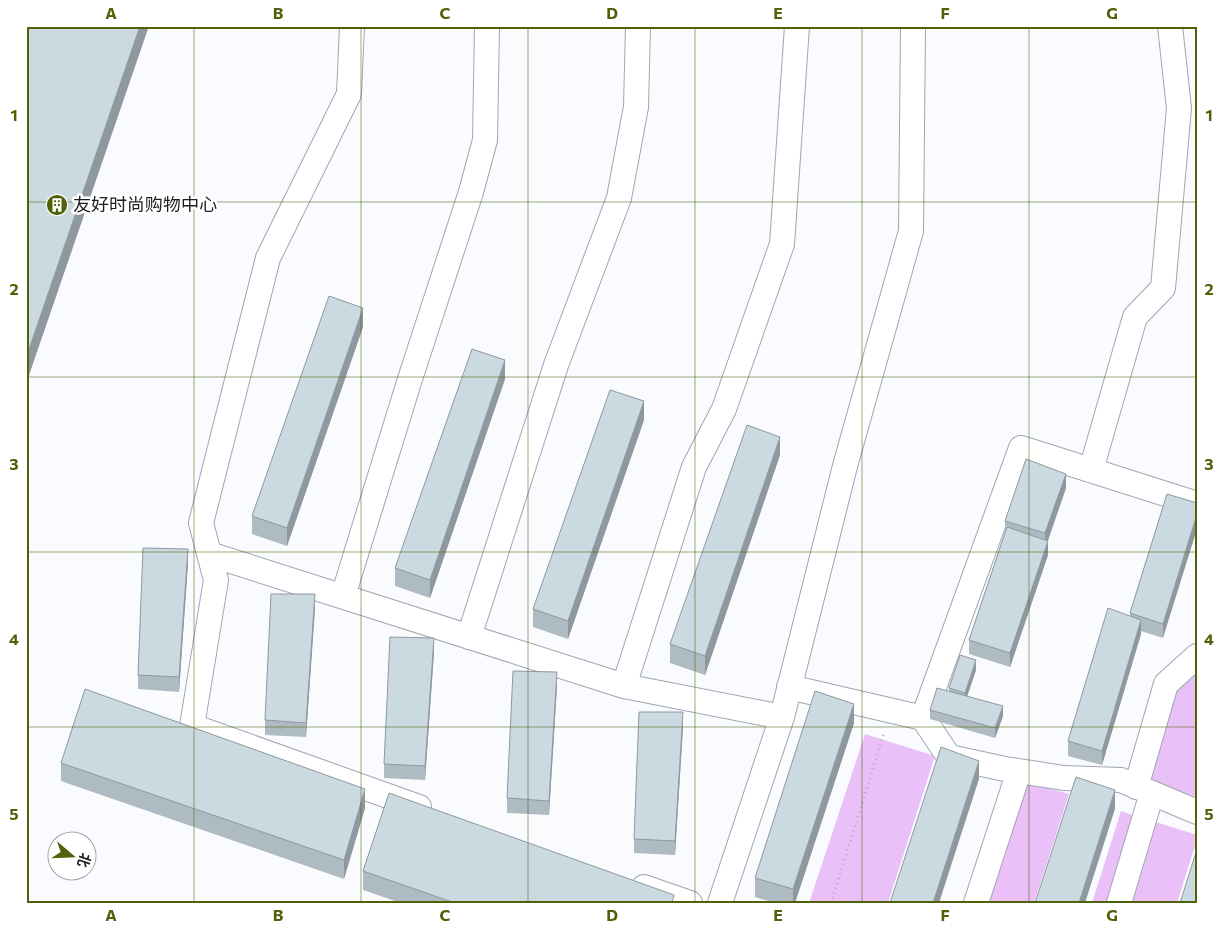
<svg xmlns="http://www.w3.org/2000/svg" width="1223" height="929" font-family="Commissioner,'Noto Sans SC',sans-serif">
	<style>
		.green { fill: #eac0f8 }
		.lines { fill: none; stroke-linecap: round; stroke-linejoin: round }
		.street-casing { stroke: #9fa6b2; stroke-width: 26 }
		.path { stroke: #b2b3b7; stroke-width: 3; stroke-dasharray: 1 4; stroke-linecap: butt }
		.street { stroke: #fff; stroke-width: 24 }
		.wall { fill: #afbbc2 }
		.shaded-wall { fill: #8e989e }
		.building { fill: #cbd9e1; stroke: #8e989e }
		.grid { fill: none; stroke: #4f6209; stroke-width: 1; stroke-opacity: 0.55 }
		.labels { text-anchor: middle; stroke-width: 5; stroke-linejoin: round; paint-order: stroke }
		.poi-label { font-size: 18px; fill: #1c1e23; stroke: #fff; text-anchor: start }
		.neatline { fill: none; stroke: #4f6209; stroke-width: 2 }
		.grid-label { font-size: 16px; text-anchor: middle; font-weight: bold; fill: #4f6209 }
	</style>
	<rect width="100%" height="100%" fill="#fafbfe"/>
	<path class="green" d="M1197,673v124l-49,-15 26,-90z
		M865,734l70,22 -47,147h-79z
		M1025,781l44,13 -35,109h-48z
		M1121,811l17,6 -27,86h-19z
		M1153,821l44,14v4l-20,64h-49z"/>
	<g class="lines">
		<g class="street-casing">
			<path id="street" d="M352,26l-3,68 -81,164 -67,265 15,57 -24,146 227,81
				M1091,470l44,-153 28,-29 16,-180 -9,-82
				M209,554l415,132 158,31
				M343,596l67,-217 61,-187 14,-52 2,-114
				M469,637l87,-272 63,-167 17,-91 2,-81
				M624,686l70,-219 30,-58 58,-165 15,-218
				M789,687l134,31 98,-270 176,56
				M923,718l26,39 56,12 59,9 57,2 76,32
				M1136,787l30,-103 31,-28
				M644,887l46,16
				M720,903l62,-186 63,-251 66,-235 2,-205
				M976,903l43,-132
				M1119,903l33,-110"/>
		</g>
		<path class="path" d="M831,903l53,-170"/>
		<use href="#street" class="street"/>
	</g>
	<path class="wall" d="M363,327l-76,219 -35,-12v-18z
		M505,379l-75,219 -35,-12v-18z
		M644,420l-76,219 -35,-12v-18z
		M780,455l-75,220 -35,-12v-19z
		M1066,488l-18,53v14l-38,112 -41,-13v-14l36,-108v-11z
		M1167,494l-4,144 -22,-7v3l-39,131 -34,-9v-15l62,-125v-3z
		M188,563l-9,129 -41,-3v-14z
		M315,608l-9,129 -41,-2v-15z
		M434,652l-9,128 -41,-2v-14z
		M976,670l-9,26 36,20 -8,22 -65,-19v-9l19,-19v-3z
		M557,686l-8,129 -42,-2v-15z
		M854,723l-59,180h-20l-20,-6v-19z
		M683,727l-8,128 -41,-2v-14z
		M61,763l304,45 -21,71 -283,-98z
		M363,871l311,32h-273l-38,-13z"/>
	<path class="shaded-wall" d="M140,26h9l-123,358v-26z
		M363,308v19l-76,219v-18z
		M505,360v19l-75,219v-18z
		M644,401v19l-76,219v-18z
		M780,437v18l-75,220v-19z
		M1066,474v14l-21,60v-15z
		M1197,514v15l-34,109v-14z
		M1048,541v14l-38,112v-14z
		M188,549v14l-9,129v-15z
		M315,594v14l-9,129v-14z
		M1141,620v14l-39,131v-14z
		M434,638v14l-9,128v-14z
		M976,660v10l-11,33v-10z
		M557,672v14l-8,129v-14z
		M854,704v19l-59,180h-2v-14z
		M1003,706v10l-8,22v-10z
		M683,712v15l-8,128v-14z
		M979,761v18l-40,124h-6z
		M365,789v19l-21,71v-19z
		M1115,790v19l-30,94h-6z"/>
	<path class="building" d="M26,26h114l-114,332z
		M329,296l34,12 -76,220 -35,-12z
		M472,349l33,11 -75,220 -35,-12z
		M610,390l34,11 -76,220 -35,-12z
		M747,425l33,12 -75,219 -35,-12z
		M1026,459l40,15 -21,59 -40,-12z
		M1167,494l30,9v11l-34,110 -33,-11z
		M1007,527l41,14 -38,112 -41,-13z
		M143,548l45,1 -9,128 -41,-2z
		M271,594h44l-9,129 -41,-3z
		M1108,608l33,12 -39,131 -34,-10z
		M390,637l44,1 -9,128 -41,-2z
		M960,655l16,5 -11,33 -16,-5z
		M513,671l44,1 -8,129 -42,-3z
		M937,688l66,18 -8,22 -65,-18z
		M85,689l280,100 -21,71 -283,-97z
		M815,691l39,13 -61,185 -38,-11z
		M639,712h44l-8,129 -41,-2z
		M941,747l38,14 -46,142h-43z
		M1076,777l39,13 -36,113h-44z
		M389,793l285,102 -2,8h-217l-92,-32z
		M1197,849v54h-17z"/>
	<path class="grid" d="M194,26v877M361,26v877M528,26v877M695,26v877M862,26v877M1029,26v877M26,202h1171M26,377h1171M26,552h1171M26,727h1171"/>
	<defs>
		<g id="building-disc" transform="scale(1.125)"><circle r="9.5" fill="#4f6209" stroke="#fff"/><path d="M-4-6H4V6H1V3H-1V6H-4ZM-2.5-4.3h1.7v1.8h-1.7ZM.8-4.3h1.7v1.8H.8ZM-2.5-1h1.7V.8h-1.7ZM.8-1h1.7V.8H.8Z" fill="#fff"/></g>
	</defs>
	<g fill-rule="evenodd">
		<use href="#building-disc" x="57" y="205"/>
	</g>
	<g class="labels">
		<g class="poi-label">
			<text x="73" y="211">友好时尚购物中心</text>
		</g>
	</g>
	<rect width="1223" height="929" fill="none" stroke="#ffffff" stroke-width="55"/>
	<g transform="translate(72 856) rotate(109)"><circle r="24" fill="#ffffff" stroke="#a4a5a7"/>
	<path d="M0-4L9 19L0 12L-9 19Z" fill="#4f6209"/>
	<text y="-8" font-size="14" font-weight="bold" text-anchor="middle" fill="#1c1e23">北</text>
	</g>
	<rect x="28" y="28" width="1168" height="874" class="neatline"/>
	<g class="grid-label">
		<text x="111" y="19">A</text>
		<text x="278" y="19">B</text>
		<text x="445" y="19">C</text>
		<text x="612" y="19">D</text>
		<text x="778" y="19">E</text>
		<text x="945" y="19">F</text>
		<text x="1112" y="19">G</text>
		<text x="14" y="121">1</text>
		<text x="1209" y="121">1</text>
		<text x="14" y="295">2</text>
		<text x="1209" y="295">2</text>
		<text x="14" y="470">3</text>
		<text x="1209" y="470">3</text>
		<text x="14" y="645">4</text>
		<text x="1209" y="645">4</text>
		<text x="14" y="820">5</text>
		<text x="1209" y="820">5</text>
		<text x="111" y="921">A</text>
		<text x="278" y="921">B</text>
		<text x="445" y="921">C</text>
		<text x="612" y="921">D</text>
		<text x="778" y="921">E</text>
		<text x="945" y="921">F</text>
		<text x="1112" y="921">G</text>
	</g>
</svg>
